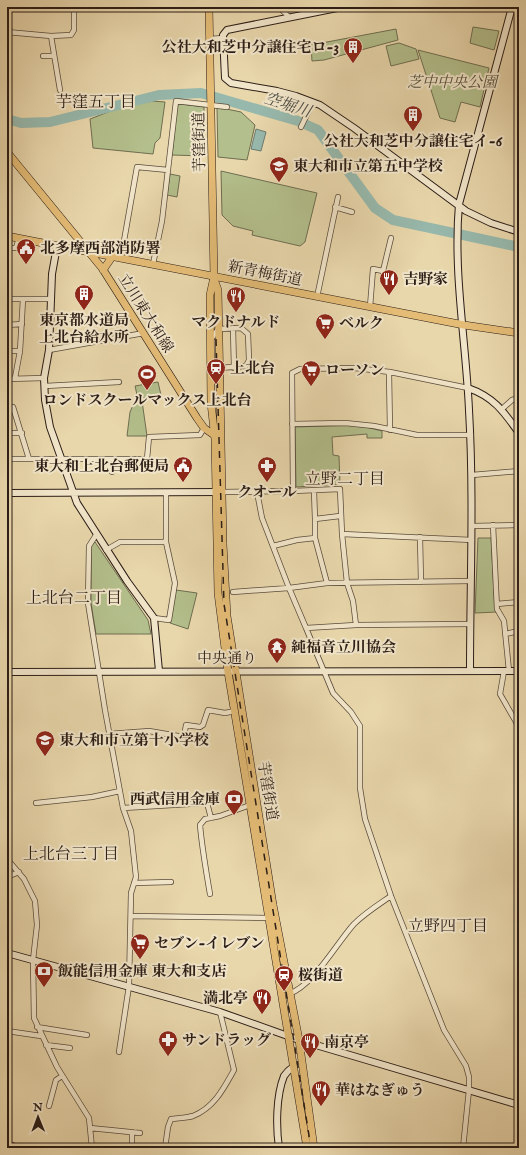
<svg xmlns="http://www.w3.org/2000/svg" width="526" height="1155" font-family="'IM FELL English','Noto Serif JP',serif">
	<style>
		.green { fill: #b3bf8c; stroke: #6f6e51 }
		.water { fill: #97b9ad; stroke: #6c7b71 }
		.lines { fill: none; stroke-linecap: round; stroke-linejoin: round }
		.river { stroke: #97b9ad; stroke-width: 10 }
		.street-casing { stroke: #5a4c3c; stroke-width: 6 }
		.secondary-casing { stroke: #2b1d16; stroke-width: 8 }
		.primary-casing { stroke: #2b1d16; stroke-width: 8 }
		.street { stroke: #f1e5c9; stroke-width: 4.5 }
		.secondary { stroke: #f1e5c9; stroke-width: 6 }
		.primary { stroke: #e4bc76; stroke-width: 7 }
		.rail { stroke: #2b1d16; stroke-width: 1.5; stroke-dasharray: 7 7; stroke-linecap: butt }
		.labels { text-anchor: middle; stroke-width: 4; stroke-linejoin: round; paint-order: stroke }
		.poi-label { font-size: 15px; font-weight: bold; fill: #2b1d16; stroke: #f1e5c9; text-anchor: start }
		.park-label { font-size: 15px; font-style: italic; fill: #544e39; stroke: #f1e5c9 }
		.street-label { font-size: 15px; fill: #2b1d16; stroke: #f1e5c9 }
		.neighbourhood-label { font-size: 16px; fill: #2b1d16; stroke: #f1e5c9 }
		.water-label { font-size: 16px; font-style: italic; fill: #4b4c43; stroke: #f1e5c9 }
	</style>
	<rect width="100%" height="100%" fill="#e9d7ac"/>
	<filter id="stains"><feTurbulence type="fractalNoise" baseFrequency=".005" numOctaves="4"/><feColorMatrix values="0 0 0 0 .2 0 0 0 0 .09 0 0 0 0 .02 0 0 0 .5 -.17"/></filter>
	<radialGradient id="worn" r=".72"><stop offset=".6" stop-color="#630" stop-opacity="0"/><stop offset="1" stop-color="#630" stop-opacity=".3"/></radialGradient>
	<path class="green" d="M473,27l26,4 -5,19 -24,-7z
		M396,29l2,11 -74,20 -12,1 -1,-16z
		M399,43l17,6 3,10 -28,7 -5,-20z
		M418,50l71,18 -9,39 -19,-5 -6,20 -15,-4z
		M152,101l13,1 -5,36 -5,5 -2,11 -60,-6 -3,-29 26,-10z
		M180,104l24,3v49l-32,-1 5,-49z
		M217,107l24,5 14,13 -8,35 -29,-3z
		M221,171l96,22 -12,49 -5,4 -48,-11 1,-4 -20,-5 -11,-11z
		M170,174l10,2 -3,21 -10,-2z
		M158,382l3,13 -23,4 -3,-13z
		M135,401h7l5,35h-20l3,-24z
		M358,425l24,6v7h-15v-4l-35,3 1,18 6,1 1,28 -44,3 -1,-60z
		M478,538h13l4,71 2,3 -22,1z
		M95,542l53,78 3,14h-55l-5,-31v-58z
		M176,590l21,3 -9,36 -18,-6z"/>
	<path class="water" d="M256,129l10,3 -5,19 -10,-2z"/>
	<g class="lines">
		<path class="river" d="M7,119l14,4 29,-1 109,-27 42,-2 97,28 20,9 57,78 18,12 126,27"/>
		<g class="street-casing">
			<path id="street" d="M279,7l10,10
				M7,32l44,4 20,-1 3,-5v-23
				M51,36l9,54
				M209,39l15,-1
				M43,56h11
				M301,127l12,-25
				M335,207l17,5
				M7,248h9l3,-10
				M121,258l16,-91 31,3
				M153,264l9,-43 14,-120 51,6
				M317,297l21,-100
				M7,299h43
				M370,307l3,-38 10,2 8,-33
				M7,325l15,-1
				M233,328l1,40
				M212,338l6,-9 23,-1 7,6 1,26 -3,6 -27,2
				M49,350l95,-17
				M7,351h13
				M389,372l1,58
				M15,378l5,-27 3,-52
				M7,379l37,-1
				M45,386l74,-4
				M7,407h6l16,52
				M502,409l10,-9 7,-2
				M292,424l53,-1 29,3 43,9h54
				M7,433h15
				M7,459h140l2,-22 51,-2 4,-7
				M112,472l5,-13
				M472,475l47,-4
				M314,491l1,28
				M222,492l71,-1
				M493,525l4,84 7,12 5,50
				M472,526l47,-1
				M342,534l130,6
				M96,535l-7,11 -1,57 17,107 18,98 8,23 5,46 -5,16 -2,93 -10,66
				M420,537l1,45
				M315,538v-19l25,-3
				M273,546l24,-6 18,-2 12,45 -38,5 17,40 50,-3 114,-1
				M106,550l14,-8h46
				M327,583l144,-2
				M233,592l56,-4 -27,-70 -5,-26
				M497,604l22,-2
				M154,618l15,2 6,-37 -9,-41v-49
				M356,625l-3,-24 -6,-18 -5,-49 -2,-45 -47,2 -1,-118 8,-4 55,-1 35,4 78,16
				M306,628l27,65 18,19 9,14v62l5,31 26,77 53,134 22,36 3,11v13l-6,58
				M505,634l14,-3
				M504,671l-4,23 19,33
				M109,734l40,-3 35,6 2,-12 14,2 3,-2 5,-15 17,3 10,-2
				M519,737v3
				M36,803l56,-6 28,-6
				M123,808l84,-5 4,15
				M7,859l17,20 11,22 2,24 -4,35 1,58 23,49 32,51 3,30
				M7,877l12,-5
				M134,883l37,-1
				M210,894c-4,-23 -8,-46 -10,-69l5,-6 15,-3 30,-11
				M131,916l138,2
				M289,994c25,-9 47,-50 65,-70 11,-11 24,-19 37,-28
				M37,1027l50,8
				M7,1031l34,5
				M46,1045l24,3
				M49,1106l7,-26 6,-4
				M90,1128l50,5
				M7,1143l14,5
				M132,1148v-16
				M165,1148l3,-21 3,-8c7,-1 15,-1 22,-3 21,-8 31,-28 41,-46l-14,-58"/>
		</g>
		<g class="secondary-casing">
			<path id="secondary" d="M342,7l-115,23 -4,5 2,43 6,5 46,8 19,5 24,9 34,23 112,83 25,12 28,9
				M57,246l-5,28 -3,76 -5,28 1,22 5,27 27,76 50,78 27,37 5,53
				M468,388c26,9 36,24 51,45
				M7,493l213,-1
				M470,671c0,-87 4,-174 -1,-261 -3,-68 -16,-137 -10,-206l53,-197
				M7,672l512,-1
				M7,953l213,59 79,28 220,65
				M279,1148c-3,-21 -3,-52 5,-72 2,-3 6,-7 9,-9"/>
		</g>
		<g class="primary-casing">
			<path id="primary" d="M209,7l5,270 -4,18 1,108 4,36 3,154 10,79 79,476
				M7,152l95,116 95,150 7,10 10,7
				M7,236l457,89 55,8
				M103,270l9,-13
				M214,279l4,11 5,254 4,72 46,289 26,135 15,108"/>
		</g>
		<use href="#street" class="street"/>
		<use href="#secondary" class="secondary"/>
		<use href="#primary" class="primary"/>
		<path class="rail" d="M216,339l8,265 87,544"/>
	</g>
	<defs>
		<g id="building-pin" transform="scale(1)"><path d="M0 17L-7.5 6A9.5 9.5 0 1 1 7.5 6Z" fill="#8f2418" stroke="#f1e5c9"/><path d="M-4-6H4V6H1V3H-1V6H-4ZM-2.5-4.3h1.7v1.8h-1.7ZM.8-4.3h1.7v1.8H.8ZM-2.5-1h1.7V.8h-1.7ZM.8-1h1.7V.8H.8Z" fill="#fff"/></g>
		<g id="school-pin" transform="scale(1)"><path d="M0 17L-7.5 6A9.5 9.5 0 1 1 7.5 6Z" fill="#8f2418" stroke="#f1e5c9"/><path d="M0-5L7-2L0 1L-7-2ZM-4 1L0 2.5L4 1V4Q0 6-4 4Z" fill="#fff"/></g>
		<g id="civic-pin" transform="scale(1)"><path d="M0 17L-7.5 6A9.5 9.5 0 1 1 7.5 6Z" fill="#8f2418" stroke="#f1e5c9"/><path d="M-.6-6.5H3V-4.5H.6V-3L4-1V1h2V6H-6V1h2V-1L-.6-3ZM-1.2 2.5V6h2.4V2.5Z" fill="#fff"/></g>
		<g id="restaurant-pin" transform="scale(1)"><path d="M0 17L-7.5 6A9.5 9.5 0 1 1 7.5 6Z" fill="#8f2418" stroke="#f1e5c9"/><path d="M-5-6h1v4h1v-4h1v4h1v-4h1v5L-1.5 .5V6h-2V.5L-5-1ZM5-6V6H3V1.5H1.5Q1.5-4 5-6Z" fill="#fff"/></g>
		<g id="supermarket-pin" transform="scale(1)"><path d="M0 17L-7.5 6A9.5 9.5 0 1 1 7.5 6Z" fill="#8f2418" stroke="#f1e5c9"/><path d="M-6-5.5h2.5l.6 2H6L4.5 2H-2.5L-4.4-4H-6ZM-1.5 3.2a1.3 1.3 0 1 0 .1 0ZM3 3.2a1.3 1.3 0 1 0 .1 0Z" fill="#fff"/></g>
		<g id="station-pin" transform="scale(1)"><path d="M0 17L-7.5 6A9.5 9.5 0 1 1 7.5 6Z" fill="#8f2418" stroke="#f1e5c9"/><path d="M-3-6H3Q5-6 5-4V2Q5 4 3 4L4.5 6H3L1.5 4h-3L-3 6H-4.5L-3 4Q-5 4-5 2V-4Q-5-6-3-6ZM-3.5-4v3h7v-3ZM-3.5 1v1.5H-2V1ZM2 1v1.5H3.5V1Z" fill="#fff"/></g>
		<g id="stadium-pin" transform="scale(1)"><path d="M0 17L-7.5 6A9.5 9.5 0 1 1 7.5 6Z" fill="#8f2418" stroke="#f1e5c9"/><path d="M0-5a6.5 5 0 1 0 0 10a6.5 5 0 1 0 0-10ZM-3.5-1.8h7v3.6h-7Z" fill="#fff"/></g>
		<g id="pharmacy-pin" transform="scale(1)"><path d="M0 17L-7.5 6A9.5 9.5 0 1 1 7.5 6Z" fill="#8f2418" stroke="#f1e5c9"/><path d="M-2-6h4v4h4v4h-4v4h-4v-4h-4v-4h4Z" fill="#fff"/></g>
		<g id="temple-pin" transform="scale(1)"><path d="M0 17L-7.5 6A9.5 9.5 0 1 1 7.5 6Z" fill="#8f2418" stroke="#f1e5c9"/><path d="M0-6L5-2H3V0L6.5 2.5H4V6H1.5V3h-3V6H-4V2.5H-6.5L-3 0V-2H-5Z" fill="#fff"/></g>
		<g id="bank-pin" transform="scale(1)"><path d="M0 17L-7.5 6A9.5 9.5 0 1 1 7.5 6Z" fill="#8f2418" stroke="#f1e5c9"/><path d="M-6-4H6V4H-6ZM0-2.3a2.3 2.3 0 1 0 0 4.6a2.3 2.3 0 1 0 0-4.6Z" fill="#fff"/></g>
	</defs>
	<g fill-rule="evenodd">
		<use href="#building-pin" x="353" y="47"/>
		<use href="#building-pin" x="413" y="115"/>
		<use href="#school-pin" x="279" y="166"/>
		<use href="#civic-pin" x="26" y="248"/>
		<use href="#restaurant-pin" x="389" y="279"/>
		<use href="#building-pin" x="84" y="294"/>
		<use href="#restaurant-pin" x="236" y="296"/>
		<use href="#supermarket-pin" x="325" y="323"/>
		<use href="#station-pin" x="216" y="368"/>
		<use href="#supermarket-pin" x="311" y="370"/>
		<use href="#stadium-pin" x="147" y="374"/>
		<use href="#civic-pin" x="183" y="466"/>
		<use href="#pharmacy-pin" x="267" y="466"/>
		<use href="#temple-pin" x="277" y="647"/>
		<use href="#school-pin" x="45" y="740"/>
		<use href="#bank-pin" x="234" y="799"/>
		<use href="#supermarket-pin" x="140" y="943"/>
		<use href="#bank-pin" x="44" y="971"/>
		<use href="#station-pin" x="284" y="975"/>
		<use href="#restaurant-pin" x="262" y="998"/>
		<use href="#pharmacy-pin" x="168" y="1040"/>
		<use href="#restaurant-pin" x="310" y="1042"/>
		<use href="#restaurant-pin" x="321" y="1090"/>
	</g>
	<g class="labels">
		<g class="poi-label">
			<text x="339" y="52" text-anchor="end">公社大和芝中分譲住宅ロ-3</text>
			<text x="413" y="146" text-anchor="middle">公社大和芝中分譲住宅イ-6</text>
			<text x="293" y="171">東大和市立第五中学校</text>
			<text x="40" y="253">北多摩西部消防署</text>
			<text x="403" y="284">吉野家</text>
			<text x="84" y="325" text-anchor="middle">東京都水道局<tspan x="84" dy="17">上北台給水所</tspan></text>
			<text x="236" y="327" text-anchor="middle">マクドナルド</text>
			<text x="339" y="328">ベルク</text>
			<text x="230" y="373">上北台</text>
			<text x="325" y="375">ローソン</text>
			<text x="147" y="405" text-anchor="middle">ロンドスクールマックス上北台</text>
			<text x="169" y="471" text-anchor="end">東大和上北台郵便局</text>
			<text x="267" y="497" text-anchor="middle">クオール</text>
			<text x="291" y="652">純福音立川協会</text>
			<text x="59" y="745">東大和市立第十小学校</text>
			<text x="220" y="804" text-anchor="end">西武信用金庫</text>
			<text x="154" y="948">セブン-イレブン</text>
			<text x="58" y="976">飯能信用金庫 東大和支店</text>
			<text x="298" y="980">桜街道</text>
			<text x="248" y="1003" text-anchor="end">満北亭</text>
			<text x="182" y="1045">サンドラッグ</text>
			<text x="324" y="1047">南京亭</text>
			<text x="335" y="1095">華はなぎゅう</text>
		</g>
		<g class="park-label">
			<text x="452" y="87">芝中中央公園</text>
		</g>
		<g class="street-label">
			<text transform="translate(199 142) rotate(-91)" y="5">芋窪街道</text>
			<text transform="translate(265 273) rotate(11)" y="5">新青梅街道</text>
			<text transform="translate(146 313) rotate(58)" y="5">立川東大和線</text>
			<text x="227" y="663">中央通り</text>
			<text transform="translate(268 791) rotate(81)" y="5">芋窪街道</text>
		</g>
		<g class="neighbourhood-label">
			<text x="96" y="107">芋窪五丁目</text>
			<text x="345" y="484">立野二丁目</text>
			<text x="74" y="603">上北台二丁目</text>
			<text x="71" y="859">上北台三丁目</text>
			<text x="448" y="931">立野四丁目</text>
		</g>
		<g class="water-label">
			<text transform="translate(288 104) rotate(18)" y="6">空堀川</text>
		</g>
	</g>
	<rect width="526" height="1155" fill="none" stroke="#e9d7ac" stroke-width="24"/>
	<rect x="8" y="8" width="510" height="1139" fill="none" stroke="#2b1d16" stroke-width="2"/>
	<rect x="12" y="12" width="502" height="1131" fill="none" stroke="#2b1d16"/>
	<g transform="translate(38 1117) rotate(359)" stroke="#f1e5c9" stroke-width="3" paint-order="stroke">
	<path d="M0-3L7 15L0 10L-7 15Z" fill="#2b1d16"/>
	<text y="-6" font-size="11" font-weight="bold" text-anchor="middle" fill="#2b1d16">N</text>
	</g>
	<rect width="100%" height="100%" filter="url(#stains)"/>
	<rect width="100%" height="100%" fill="url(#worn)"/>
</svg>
